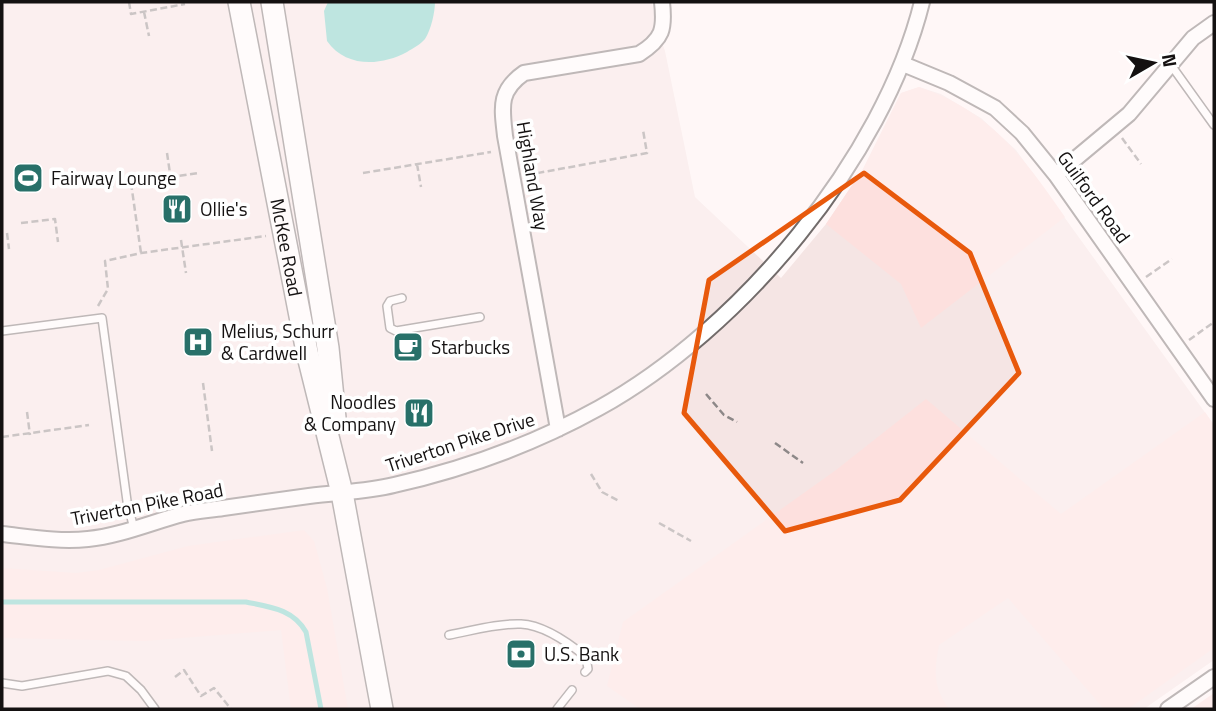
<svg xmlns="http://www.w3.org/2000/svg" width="1216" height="711" font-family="'Titillium Web',sans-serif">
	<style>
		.built { fill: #f5e5e4 }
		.green { fill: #fde0de }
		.water { fill: #6fcfc4 }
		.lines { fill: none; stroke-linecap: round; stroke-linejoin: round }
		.stream { stroke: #6fcfc4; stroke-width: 5 }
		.service-casing { stroke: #726c6b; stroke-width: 10 }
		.minor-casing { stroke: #726c6b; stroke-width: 18 }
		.secondary-casing { stroke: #726c6b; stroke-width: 24 }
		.path { stroke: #8d8888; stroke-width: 2.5; stroke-dasharray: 7 3.5; stroke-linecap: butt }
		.service { stroke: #fff; stroke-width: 7 }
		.minor { stroke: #fff; stroke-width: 14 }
		.secondary { stroke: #fff; stroke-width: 21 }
		.marked { fill: none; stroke: #e8590c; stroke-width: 5; stroke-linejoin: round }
		.labels { text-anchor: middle; stroke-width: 7; stroke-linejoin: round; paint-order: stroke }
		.street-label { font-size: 19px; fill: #141111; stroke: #fff }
		.poi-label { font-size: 19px; fill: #141111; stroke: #fff; text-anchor: start }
	</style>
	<rect width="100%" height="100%" fill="#fff7f7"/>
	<path class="built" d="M2,2h650l4,23 9,26 30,146 86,81 45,-54 37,-55 38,-76 18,-6 22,7 40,24 35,32 198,275v235l-70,49h-1142z"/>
	<path class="green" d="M919,87c73,25 104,70 146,130l-144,111 -20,-44 -75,-60 37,-55 38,-76z
		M926,399l135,115 144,-102 9,13v223l-86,61h-24l-96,-111 -69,47c-5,26 -6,42 10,64h-309l-33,-23 16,-64 213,-152z
		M304,530l10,11 13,47 21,121h-57l-10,-79 -136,11 -143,-3v-70l74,5 23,-3 89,-24z
		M1214,693v16h-23z"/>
	<path class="water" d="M328,2h107c0,10 -4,28 -10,37 -5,6 -12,9 -18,13 -26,14 -61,16 -80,-11l-3,-30z"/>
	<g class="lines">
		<path class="stream" d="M2,602h244c24,5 47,7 60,30l15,77"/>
		<g class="service-casing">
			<path id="service" d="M1171,65l43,60
				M402,298l-12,3 -3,5 3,22 6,3 84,-14
				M2,331l100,-13 25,183 7,28
				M449,635c22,-4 49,-12 72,-11 22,1 48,19 65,33l2,12 -3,3
				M2,683l20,3 86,-15 18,5 15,14 14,19
				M557,709l15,-19"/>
		</g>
		<g class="minor-casing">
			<path id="minor" d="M903,64l46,19 46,25 27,25 34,42 158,224
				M1056,175l73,-61 64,-76 21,-15
				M558,429l-53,-293c-3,-28 -7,-45 19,-63l115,-19c24,-15 26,-25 23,-52
				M2,534c28,3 57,8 86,5 32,-3 64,-17 95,-25 13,-3 27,-4 40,-6 28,-4 57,-8 86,-12 28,-4 57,-4 85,-11 71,-16 142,-42 205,-77 141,-78 284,-249 323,-406
				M1168,709l46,-32"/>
		</g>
		<g class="secondary-casing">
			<g id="secondary">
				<path id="s1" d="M239,2l68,350 35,141 40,216"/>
				<path d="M272,2l56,346 7,70"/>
			</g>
		</g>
		<path class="path" d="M129,2l2,12 54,-10
			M144,12l5,24
			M1122,138l19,26
			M167,153l5,34
			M417,164l4,23
			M363,173l128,-21
			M527,175l120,-22 -4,-23
			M131,183l10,70
			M107,187l91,-14
			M21,223l34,-4 3,23
			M7,233l2,16
			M181,240l5,33
			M1146,277l26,-18
			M98,306l10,-17 -3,-28 36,-8 125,-17
			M1189,340l25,-18
			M203,383l9,68
			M706,394l18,21 13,7
			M27,412l3,23
			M2,437l87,-12
			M775,443l28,20
			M591,474l11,18 17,9
			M659,523l32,18
			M175,677l9,-7 17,26 13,-8 17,21"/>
		<use href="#service" class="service"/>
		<use href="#minor" class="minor"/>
		<use href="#secondary" class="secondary"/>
	</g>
	<path d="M0 0H1216V711H0ZM864,173l106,80 49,120 -119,127 -115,31 -101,-118 25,-133z" fill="#fff7f7" fill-opacity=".55" fill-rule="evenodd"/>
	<path class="marked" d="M864,173l106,80 49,120 -119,127 -115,31 -101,-118 25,-133z"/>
	<defs>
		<g id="stadium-square" transform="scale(1.575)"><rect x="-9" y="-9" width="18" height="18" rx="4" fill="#287069" stroke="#fff"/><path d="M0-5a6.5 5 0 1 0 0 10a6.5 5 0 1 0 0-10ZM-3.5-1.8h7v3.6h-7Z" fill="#fff"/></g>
		<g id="restaurant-square" transform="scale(1.575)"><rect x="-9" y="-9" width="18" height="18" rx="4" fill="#287069" stroke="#fff"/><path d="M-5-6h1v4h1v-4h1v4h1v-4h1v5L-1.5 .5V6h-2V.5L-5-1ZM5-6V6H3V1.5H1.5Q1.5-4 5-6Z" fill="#fff"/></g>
		<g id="hospital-square" transform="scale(1.575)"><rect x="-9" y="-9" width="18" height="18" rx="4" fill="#287069" stroke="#fff"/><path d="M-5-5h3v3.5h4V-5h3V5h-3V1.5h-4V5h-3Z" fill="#fff"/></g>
		<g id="cafe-square" transform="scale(1.575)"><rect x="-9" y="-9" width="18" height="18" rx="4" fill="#287069" stroke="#fff"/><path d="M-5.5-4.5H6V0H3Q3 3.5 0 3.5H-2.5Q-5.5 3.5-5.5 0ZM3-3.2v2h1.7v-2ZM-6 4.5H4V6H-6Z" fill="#fff"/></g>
		<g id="bank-square" transform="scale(1.575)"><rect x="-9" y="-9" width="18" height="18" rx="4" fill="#287069" stroke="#fff"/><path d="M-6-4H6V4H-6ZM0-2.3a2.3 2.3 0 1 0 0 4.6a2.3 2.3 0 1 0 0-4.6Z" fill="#fff"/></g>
	</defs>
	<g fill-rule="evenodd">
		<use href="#stadium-square" x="28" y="178"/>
		<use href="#restaurant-square" x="177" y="209"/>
		<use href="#hospital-square" x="198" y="342"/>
		<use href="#cafe-square" x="408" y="347"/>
		<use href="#restaurant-square" x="419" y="413"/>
		<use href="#bank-square" x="521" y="654"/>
	</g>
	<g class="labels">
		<g class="street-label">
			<text transform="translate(533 176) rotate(80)" y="7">Highland Way</text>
			<text transform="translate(1094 197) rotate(54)" y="7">Guilford Road</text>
			<text dy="7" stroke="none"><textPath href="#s1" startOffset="250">McKee Road</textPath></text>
			<text transform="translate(460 442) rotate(-18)" y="7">Triverton Pike Drive</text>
			<text transform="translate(147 504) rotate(-11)" y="7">Triverton Pike Road</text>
		</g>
		<g class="poi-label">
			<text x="51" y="185">Fairway Lounge</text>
			<text x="200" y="216">Ollie's</text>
			<text x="221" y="338">Melius, Schurr<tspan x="221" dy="22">&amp; Cardwell</tspan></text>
			<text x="431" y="354">Starbucks</text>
			<text x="396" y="409" text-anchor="end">Noodles<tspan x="396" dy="22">&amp; Company</tspan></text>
			<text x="544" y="661">U.S. Bank</text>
		</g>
	</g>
	<rect width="1216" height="711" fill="none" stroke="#141111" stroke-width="7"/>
	<g transform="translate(1153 63) rotate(81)" stroke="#ffffff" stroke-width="5" paint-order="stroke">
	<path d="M0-5L12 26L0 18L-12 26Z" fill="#141111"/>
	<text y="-10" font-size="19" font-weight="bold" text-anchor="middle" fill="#141111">N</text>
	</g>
</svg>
